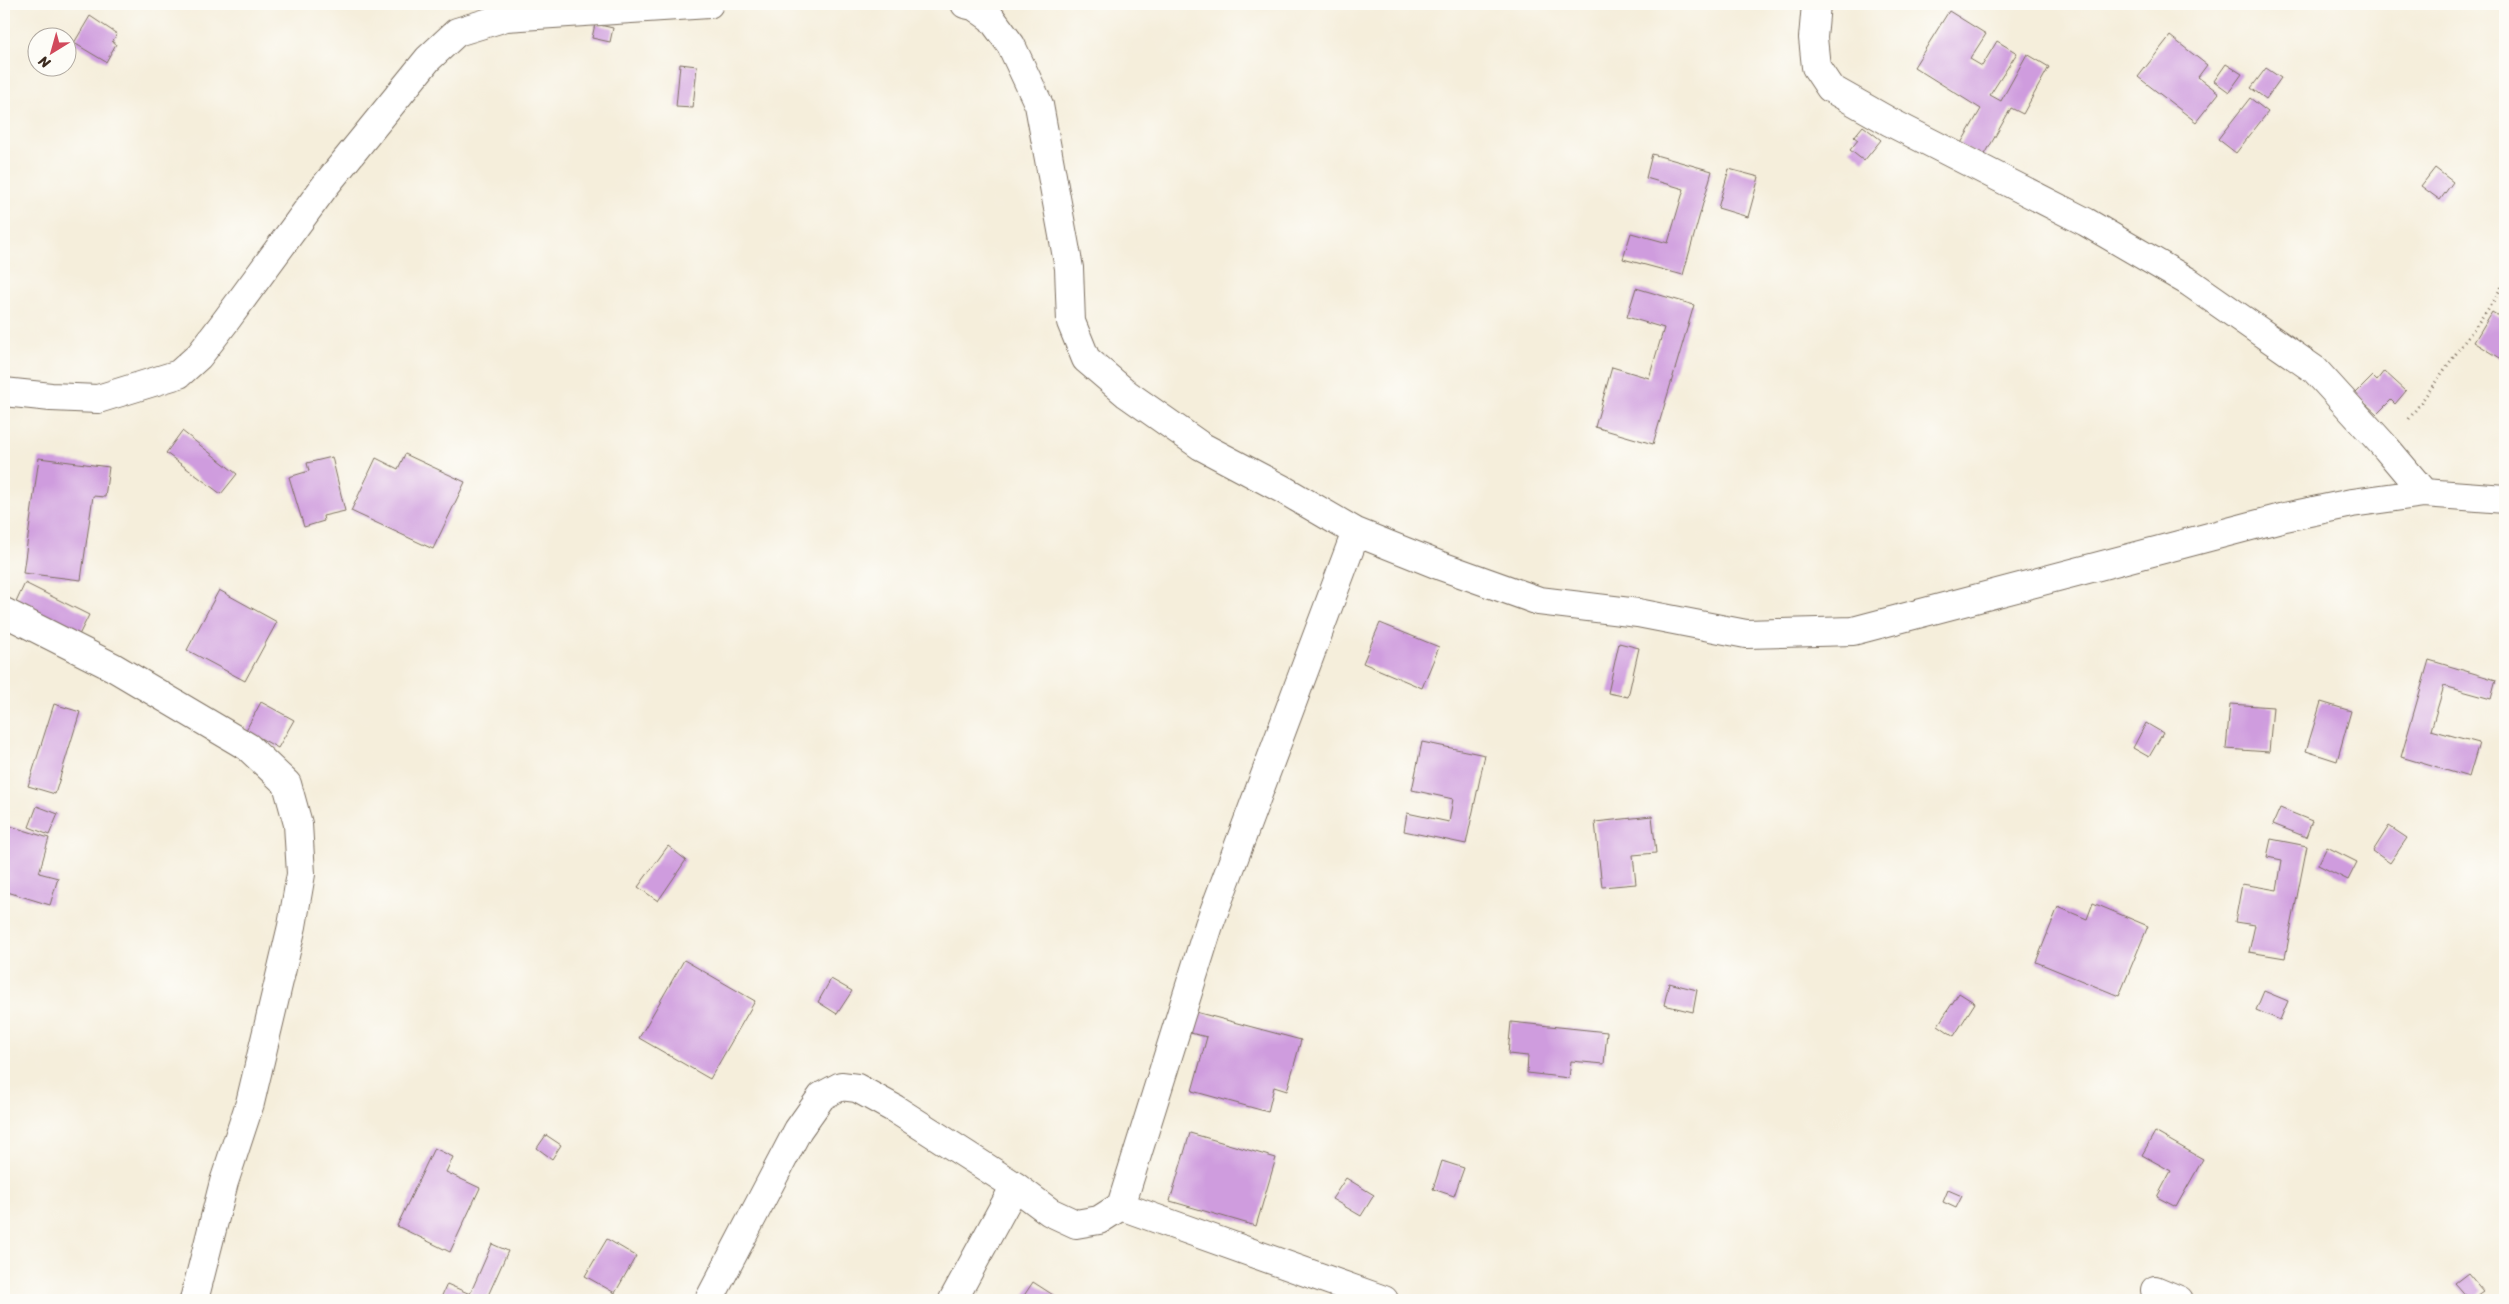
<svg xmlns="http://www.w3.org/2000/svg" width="2509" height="1304" font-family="Sriracha,sans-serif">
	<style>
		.building { fill: #cf9cde }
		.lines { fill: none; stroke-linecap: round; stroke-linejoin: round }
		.street-casing { stroke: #7c6f60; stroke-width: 30 }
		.path { stroke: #7c6f60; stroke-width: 3; stroke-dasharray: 1 4; stroke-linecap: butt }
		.street { stroke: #fff; stroke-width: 28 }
	</style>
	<rect width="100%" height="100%" fill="#fdfcf7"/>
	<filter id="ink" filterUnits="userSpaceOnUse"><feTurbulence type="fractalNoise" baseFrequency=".02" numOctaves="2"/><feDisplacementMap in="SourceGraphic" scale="10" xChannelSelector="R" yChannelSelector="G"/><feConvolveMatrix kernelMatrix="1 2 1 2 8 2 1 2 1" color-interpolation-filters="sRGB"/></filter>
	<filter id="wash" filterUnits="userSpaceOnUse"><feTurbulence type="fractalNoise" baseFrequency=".0096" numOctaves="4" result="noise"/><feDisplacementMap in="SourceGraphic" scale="20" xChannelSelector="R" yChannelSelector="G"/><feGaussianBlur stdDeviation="1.12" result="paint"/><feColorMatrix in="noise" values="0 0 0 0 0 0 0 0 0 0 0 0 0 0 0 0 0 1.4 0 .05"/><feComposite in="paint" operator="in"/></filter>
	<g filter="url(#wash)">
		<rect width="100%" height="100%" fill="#f5eedb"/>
		<g id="blocks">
			<path class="building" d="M1949,11l37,23 -16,25 12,7 15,-25 20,12 -27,42 11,6 26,-47 22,13 -26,47 -12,-6 -28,50 -23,-13 21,-36 -67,-42z
				M90,16l27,18 -5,8 4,2 -10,18 -32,-19z
				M595,24l18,4 -3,14 -18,-4z
				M2170,36l37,29 -9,12 21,16 -23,29 -58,-45z
				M680,64l17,2 -4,42 -17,-1z
				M2226,64l16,10 -13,18 -15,-11z
				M2266,68l15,10 -15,21 -15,-11z
				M2250,98l18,14 -32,41 -18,-14z
				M1863,126l18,14 -17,21 -14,-11 8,-10 -4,-3z
				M1652,154l60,17 -29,104 -60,-16 8,-26 37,10 16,-54 -38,-11z
				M2435,168l18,14 -13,18 -19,-14z
				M1729,169l30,8 -11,40 -30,-9z
				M1636,288l58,17 -41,139 -58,-17 17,-60 37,11 15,-50 -37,-11z
				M2505,294v11l-4,-4z
				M2492,312l13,8v41l-31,-19z
				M2384,371l22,20 -11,13 -4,-4 -14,14 -22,-20 18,-18 4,4z
				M182,431l55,43 -16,20 -55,-41z
				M405,454l60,28 -32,67 -82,-38 25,-53 22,11z
				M332,457l13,54 -22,5 1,5 -20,6 -15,-50 20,-6 -2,-8z
				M39,458l70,9 -4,30 -12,-1 -12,84 -58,-7z
				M25,583l64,32 -15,30 -63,-32z
				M219,590l58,32 -32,59 -58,-31z
				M1380,623l59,24 -17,41 -59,-25z
				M1619,643l20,5 -11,49 -20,-4z
				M2429,660l67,20 -5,19 -47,-13 -13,44 48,13 -10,34 -68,-20z
				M261,702l33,18 -16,28 -32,-18z
				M2321,702l30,9 -14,50 -31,-10z
				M54,704l26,8 -25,82 -27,-8z
				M2230,704l43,3 -4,45 -43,-3z
				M2146,723l17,10 -14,24 -16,-9z
				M1422,742l63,13 -19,89 -62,-13 3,-18 42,9 4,-23 -41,-9z
				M37,806l21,8 -9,21 -20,-8z
				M2280,808l32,13 -6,16 -33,-13z
				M1652,816l4,37 -23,2 3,29 -34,3 -7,-65z
				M4,824l45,14 -10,35 19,5 -8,27 -46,-14z
				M2389,826l18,12 -17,25 -17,-12z
				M2271,839l36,7 -22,112 -36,-6 6,-27 -20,-3 7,-38 35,6 5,-30 -15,-3z
				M668,846l18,14 -28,41 -20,-14z
				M2327,847l30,15 -9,18 -30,-15z
				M2093,903l55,23 -29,70 -83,-34 22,-55 29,12z
				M684,960l71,41 -45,78 -71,-41z
				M831,979l21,12 -15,23 -19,-12z
				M1669,983l28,7 -4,22 -29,-7z
				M2264,991l24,10 -8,19 -24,-10z
				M1959,993l16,10 -21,33 -16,-11z
				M1188,1010l113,30 -14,51 -13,-4 -6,25 -76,-21 15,-54 -25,-6z
				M1511,1022l96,10 -3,32 -33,-3 -2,17 -42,-5 1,-17 -20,-2z
				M2155,1132l48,27 -27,48 -19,-10 14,-26 -29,-16z
				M1190,1133l86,25 -20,68 -86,-25z
				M546,1135l15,10 -9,14 -15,-11z
				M434,1148l19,9 -7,15 34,16 -30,64 -53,-26z
				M1442,1161l22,7 -10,28 -21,-7z
				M1346,1178l28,17 -13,21 -29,-17z
				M1948,1190l14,6 -6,12 -13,-6z
				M607,1239l29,17 -21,37 -30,-17z
				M492,1244l16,7 -22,49h-46l7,-16 23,10z
				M2468,1273l15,18 -13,9 -15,-17z
				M1033,1282l28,18h-40z"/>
		</g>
	</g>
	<g filter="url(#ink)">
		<use href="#blocks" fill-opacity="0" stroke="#7c6f60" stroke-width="1"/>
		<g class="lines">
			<g class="street-casing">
				<path id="street" d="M965,4l9,2 17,12 20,27 28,60 30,163 2,54 15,37 41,35 74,52 83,44 72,42 85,34 98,35 99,12 108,21 107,-3 432,-114 67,-14 72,-10 81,6
					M1816,4l-3,34 3,29 14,21 60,34 196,100 103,60 126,88 72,79 37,44
					M4,392l47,5 47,2 81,-25 20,-18 26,-34 100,-136 103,-127 29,-27 49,-15 203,-13
					M4,612l109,55 135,80 39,37 11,40 3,50 -9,52 -42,177 -26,79 -30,118
					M1121,1206l263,94
					M2155,1290l24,10
					M709,1300l89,-170 24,-34 19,-10 16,2 38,21 120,77 35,26 26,12 23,-4 22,-14 88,-281 147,-393
					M953,1300l62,-114"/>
			</g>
			<path class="path" d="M2409,419l84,-117 12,-21"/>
			<use href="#street" class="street"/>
		</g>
	</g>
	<rect width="2509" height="1304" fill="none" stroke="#fdfcf7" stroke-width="20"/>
	<g transform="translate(52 52) rotate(217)"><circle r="24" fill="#fdfcf7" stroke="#afa8a0"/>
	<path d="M0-4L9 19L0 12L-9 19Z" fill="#d1495b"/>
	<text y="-8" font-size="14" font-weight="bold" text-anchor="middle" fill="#3b2a1e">N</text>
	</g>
</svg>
